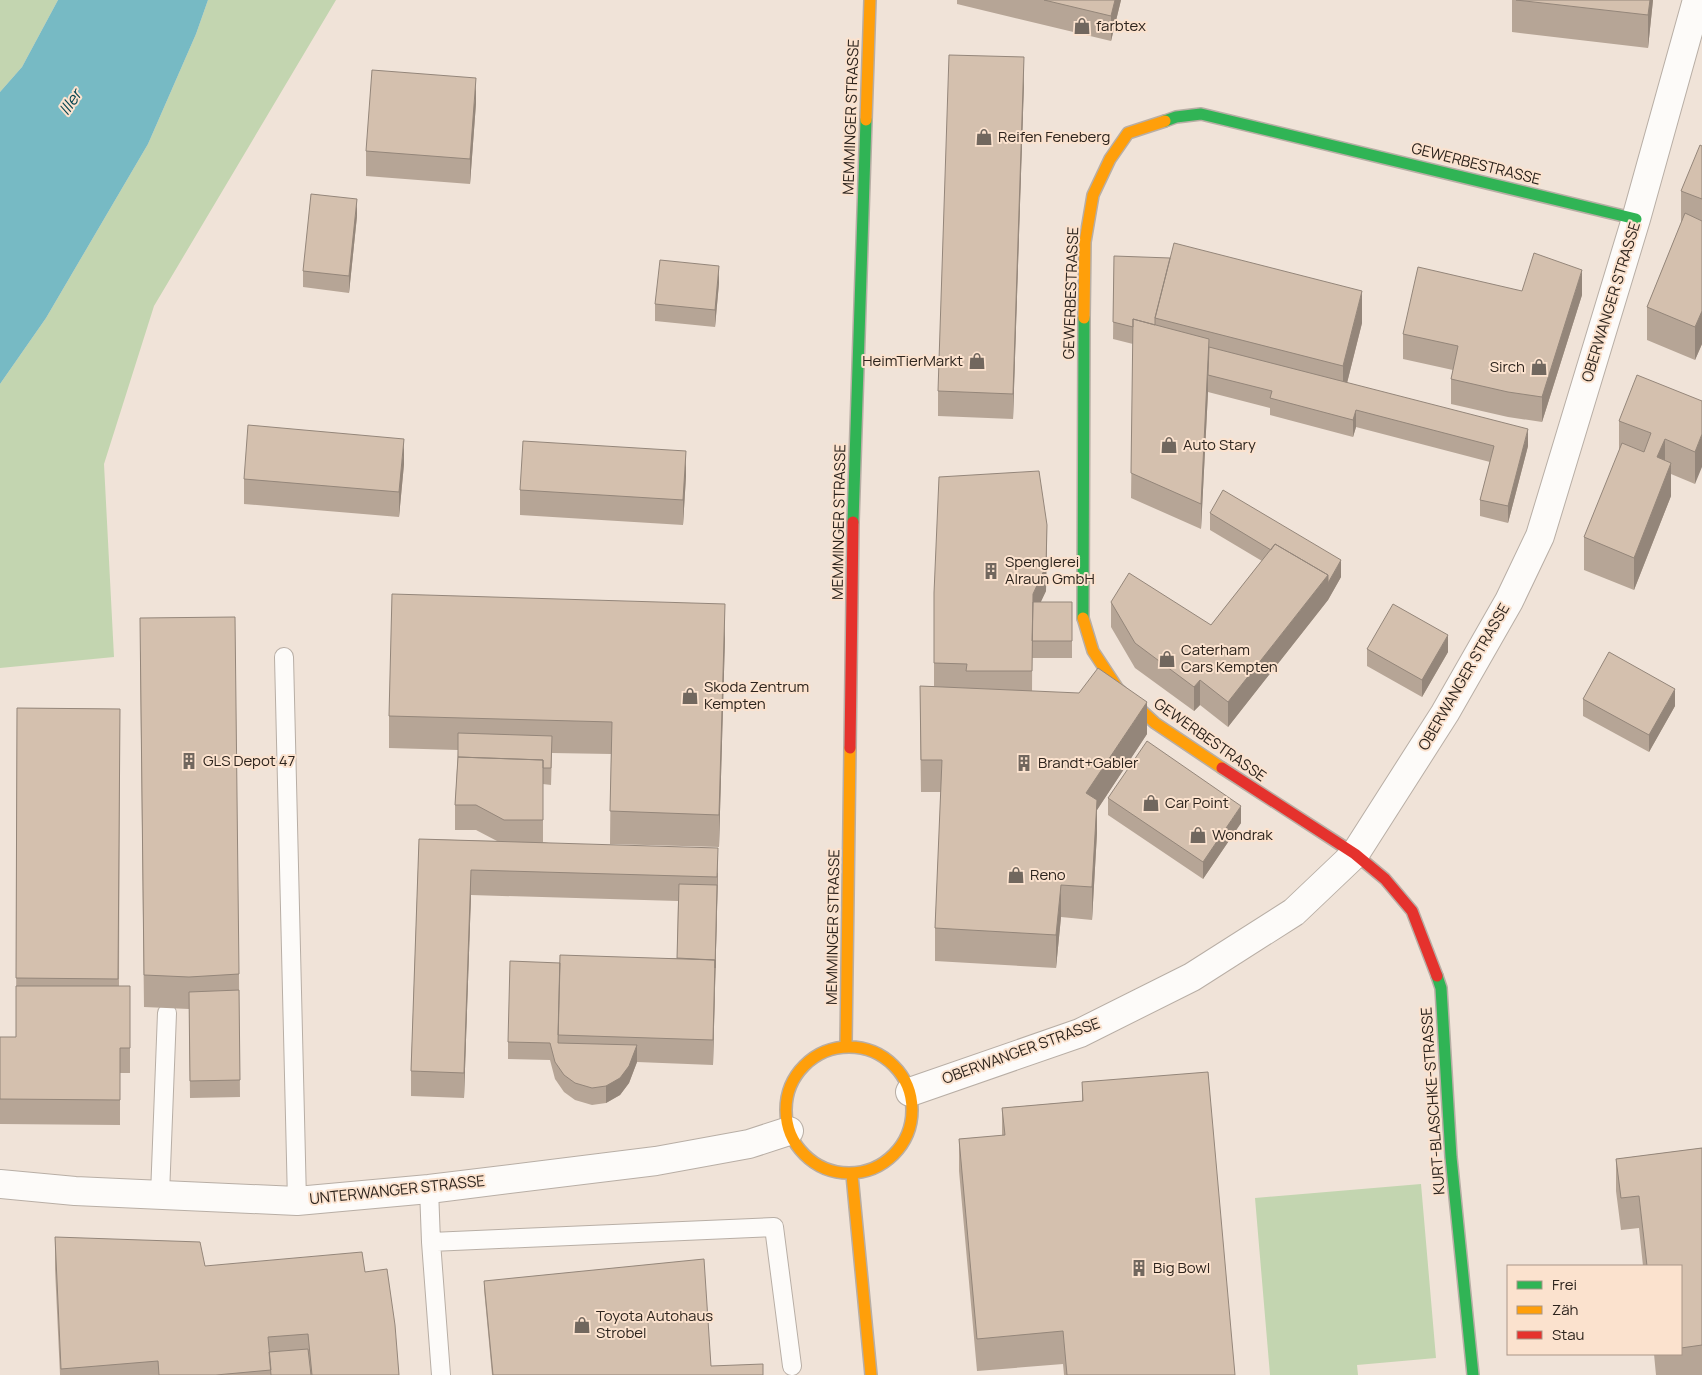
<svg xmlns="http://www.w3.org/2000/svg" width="1702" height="1375" font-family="Manrope,sans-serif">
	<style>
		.green { fill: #c3d5b0 }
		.water { fill: #77bac4 }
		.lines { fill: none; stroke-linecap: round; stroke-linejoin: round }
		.lane-casing { stroke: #b8aea5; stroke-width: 20 }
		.street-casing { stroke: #b8aea5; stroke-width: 30 }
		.fast-casing { stroke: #b8aea5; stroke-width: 14 }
		.slow-casing { stroke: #b8aea5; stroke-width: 14 }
		.jam-casing { stroke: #b8aea5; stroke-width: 14 }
		.lane { stroke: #fdfbf9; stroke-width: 18 }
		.street { stroke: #fdfbf9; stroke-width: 28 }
		.fast { stroke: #30b455; stroke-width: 11 }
		.slow { stroke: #ff9f0a; stroke-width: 11 }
		.jam { stroke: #e5322d; stroke-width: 11 }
		.wall { fill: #b6a596 }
		.shaded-wall { fill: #94867a }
		.building { fill: #d4c0ae; stroke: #94867a }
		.labels { text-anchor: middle; stroke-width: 4; stroke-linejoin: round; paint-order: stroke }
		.poi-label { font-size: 15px; fill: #2d241d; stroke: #fbe2ce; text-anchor: start }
		.street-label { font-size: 15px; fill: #2d241d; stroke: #fbe2ce }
		.water-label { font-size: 16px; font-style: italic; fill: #064550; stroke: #fbe2ce }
	</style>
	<rect width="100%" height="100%" fill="#f0e3d8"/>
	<path class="green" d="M0,0h58l-36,67 -22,25z
		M208,0h128l-182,306 -50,158 10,193 -114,11v-284l46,-66 102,-174 48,-110z
		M1421,1184l15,174 -79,7 1,10h-88l-15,-177z"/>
	<path class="water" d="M58,0h150l-12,34 -48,110 -102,174 -46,66v-292l22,-25z"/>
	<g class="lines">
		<g class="lane-casing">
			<path id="lane" d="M284,657l13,544
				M429,1189l2,53 10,133
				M160,1195l7,-182
				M431,1242l343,-15 18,139"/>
		</g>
		<g class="street-casing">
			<path id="street" d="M910,1092l170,-59 112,-56 102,-65 61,-58 90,-141 64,-112 31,-65 96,-317 61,-219
				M0,1184l75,7 222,10 132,-12 227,-28 93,-17 40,-13"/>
		</g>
		<g class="fast-casing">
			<path id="fast" d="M1165,121l11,-4 25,-3 435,105
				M853,522l13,-402
				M1083,618l1,-300
				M1437,976l4,12 10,169 22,218"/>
		</g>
		<g class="slow-casing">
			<path id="slow" d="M866,120l4,-120
				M1084,318l1,-76 8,-47 17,-36 18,-26 37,-12
				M1083,618l10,33 25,38 37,34 67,45
				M846,1044l4,-296
				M786 1110a63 63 0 1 1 126 0a63 63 0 1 1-126 0Z
				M852,1175l19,200"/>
		</g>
		<g class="jam-casing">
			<path id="jam" d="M850,748l3,-226
				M1222,768l133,86 30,25 27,32 25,65"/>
		</g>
		<use href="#lane" class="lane"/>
		<use href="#street" class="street"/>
		<use href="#fast" class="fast"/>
		<use href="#slow" class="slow"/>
		<use href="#jam" class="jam"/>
	</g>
	<path class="wall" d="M957,0h164l-10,41 -154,-37z
		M1512,0h141l-5,48 -136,-16z
		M1024,82l-11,337 -75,-3v-25z
		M476,103l-6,81 -104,-8v-25z
		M1702,146v198l-7,16 -48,-20v-33l34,-84v-32z
		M357,216l-8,77 -46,-6v-16z
		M1114,256l248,67 -15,60 181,63 -20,77 -28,-7v-16l10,-38 -134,-35 -3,10 -83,-22v-7l-62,-16 -7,137 -70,-31 2,-154 -20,-5z
		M719,283l-4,44 -60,-6v-17z
		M1522,291l60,4 -40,127 -34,-5 -57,-13v-25l2,-9 -50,-11v-25z
		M1702,401l-7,83 -24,-10v22l-37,94 -50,-20v-33l35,-85v-31z
		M404,464l-5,53 -155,-13v-25z
		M686,476l-3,49 -163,-10v-25z
		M1210,513l131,64 -13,23 -100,127 -28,-22 -6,6 -59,-43 -24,-41v-25l100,23 51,-64 -52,-31z
		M1047,550l-1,41 -6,11h32v56h-40v-2v35l115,43 -50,76v23l-5,87 -31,-3 -5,51 -121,-7v-33l6,-136h-20l-1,-74v-32h14v-93z
		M725,637l-6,210 -109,-3 1,-90 -59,-1 -1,32 -8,-1v58l175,31 -5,192 -76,-3 -8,21 -9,12 -14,8 -14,2 -17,-5 -11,-8 -9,-13 -5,-19 -42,-1v-17l52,-79 117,-5 1,-57 -207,-6 -7,203 -53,-2v-25l8,-232 78,2 -21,-11h-21v-25l3,-55 -69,-2v-32z
		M1367,649l81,3 -26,45 -55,-31z
		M140,650l99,324 1,123 -50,1 -1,-89 -45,-2z
		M1583,699l92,7 -26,46 -66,-36z
		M17,708l103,1 -1,277 11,25v62h-10v52l-120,-1v-87h16z
		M1108,798l133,25 -38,56 -95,-64z
		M1082,1082l153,293h-171l-1,-11 -86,7 -18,-200v-32l43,-3v-28l80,-7z
		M1702,1148v227h-46l-2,-21h27v-88h-38l-4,-38 -18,2 -5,-39v-32z
		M55,1237l150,29 160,6 34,103h-339l-5,-106z
		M484,1281l227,85 52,9h-271l-8,-86z"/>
	<path class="shaded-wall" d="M1115,0h6l-10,41v-25z
		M1650,0h3l-5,48v-33z
		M1024,57v25l-11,337v-25z
		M476,78v25l-6,81v-25z
		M357,199v17l-8,77v-17z
		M719,266v17l-4,44v-17z
		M1582,270v25l-40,127v-25z
		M1362,291v32l-19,76v-33z
		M1702,311v33l-7,16v-33z
		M1209,339v25l-1,11v17l-7,137v-25z
		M1356,410v17l-3,10v-17z
		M1528,429v17l-20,77v-17z
		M1702,434v33l-7,17v-32z
		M404,439v25l-5,53v-25z
		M1665,439v32l-8,-14z
		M686,451v25l-3,49v-25z
		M1671,463v33l-37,94v-32z
		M1047,525l-1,66 -13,28 -1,77 1,-102z
		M1341,560v17l-13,23v-17z
		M1328,575v25l-100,127v-25z
		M725,604v33l-6,210v-32z
		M1448,635v17l-26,45v-17z
		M1200,680v25l-6,6v-24z
		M1675,689v17l-26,46v-17z
		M1147,702v32l-50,76v23l-5,87v-33l-6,-94z
		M1241,806v17l-38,56v-17z
		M718,848v25l-5,192v-25z
		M471,870v25l-7,203v-25z
		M1061,885v32l-5,51v-33z
		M637,1045v17l-8,21 -9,12 -14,8v-17z"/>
	<path class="building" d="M1044,0h71l-4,16z
		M1516,0h134l-2,15z
		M949,55l75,2 -11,337 -75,-3z
		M372,70l104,8 -6,81 -104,-8z
		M1700,145l2,1v53l-21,-8z
		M311,194l46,5 -8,77 -46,-5z
		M1685,213l17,8v90l-7,16 -48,-20z
		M1174,243l188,48 -19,75 -188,-48z
		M1534,253l48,17 -40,127 -34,-5 -57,-13 7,-33 -55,-12 15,-67 104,24z
		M1114,256l56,2 -15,60v7l-22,-6v8l-20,-5z
		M660,260l59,6 -4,44 -60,-6z
		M1133,319l76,20 -8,165 -70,-31z
		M1209,347l319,82 -20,77 -28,-6 14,-54 -138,-36 -3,10 -83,-22 2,-7 -64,-16z
		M1637,375l65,26v33l-7,18 -30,-13 -8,18 14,6 -37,95 -50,-21 38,-94 22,9 7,-19 -32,-12z
		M248,425l156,14 -5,53 -155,-13z
		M523,441l163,10 -3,49 -163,-10z
		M1039,471l8,54 -1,41 -13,28 -1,77h-66l1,-7 -33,-1v-70l5,-116z
		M1223,490l118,70 -13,23v-8l-53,-31 -4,6 -61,-37z
		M1275,544l53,31 -100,127 -28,-22 -6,7 -59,-44 -24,-41 18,-29 82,52z
		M392,594l333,10 -6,211 -109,-4 2,-89 -223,-6z
		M1033,602h39v39h-40z
		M1393,604l55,31 -26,45 -55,-31z
		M235,617l4,357 -50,3 -45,-2 -4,-357z
		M1609,652l66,37 -26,46 -66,-36z
		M1098,668l49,34 -61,91 11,7 -5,87 -31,-2 -5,50 -121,-7 7,-168h-21l-1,-74 159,7z
		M17,708l103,1 -2,270 -102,-1z
		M458,733l94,3 -1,32h-8v-8l-85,-3z
		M1147,741l94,65 -38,56 -95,-64z
		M458,757l85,3v60h-39l-28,-15h-21z
		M419,839l299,9 -1,29 -246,-7 -7,203 -53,-2z
		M679,884l38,1 -2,83v-8l-38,-2z
		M560,955l155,5 -2,80 -155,-5z
		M510,961l50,2 -2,80 79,2 -8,21 -9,12 -14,8 -14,2 -17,-5 -11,-8 -9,-13 -5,-19 -42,-1z
		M16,986h114v62h-10v52l-120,-1v-62h16z
		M239,990l1,90 -50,1 -1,-89z
		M1208,1072l27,303h-168l-4,-44 -86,8 -18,-200 46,-4 -3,-27 81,-7 -1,-19z
		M1702,1148v197l-21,3v-82h-34l-8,-70 -18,2 -5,-39z
		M55,1237l145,5 5,24 157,-14 3,20 22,-3 8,56 4,50h-87l-4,-41 -40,3 3,33 -55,5h-57l-1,-14 -97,8z
		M704,1259l7,107 52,-2v11h-270l-9,-94z
		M308,1349l3,26h-40l-2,-23z"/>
	<defs>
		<g id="shop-bare" transform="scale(1.35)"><path d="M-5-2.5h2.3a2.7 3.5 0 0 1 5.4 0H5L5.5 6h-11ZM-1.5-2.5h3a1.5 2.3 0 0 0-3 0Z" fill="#71675e" stroke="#fbe2ce" stroke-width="2.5" paint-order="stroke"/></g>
		<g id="building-bare" transform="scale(1.35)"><path d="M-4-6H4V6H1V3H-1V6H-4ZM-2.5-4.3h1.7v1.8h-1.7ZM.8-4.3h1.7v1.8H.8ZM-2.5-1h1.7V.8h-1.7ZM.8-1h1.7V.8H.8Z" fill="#71675e" stroke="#fbe2ce" stroke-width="2.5" paint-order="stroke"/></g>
	</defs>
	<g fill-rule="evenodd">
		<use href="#shop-bare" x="1082" y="26"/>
		<use href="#shop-bare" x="984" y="137"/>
		<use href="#shop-bare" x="977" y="361"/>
		<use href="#shop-bare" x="1539" y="367"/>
		<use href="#shop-bare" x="1169" y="445"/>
		<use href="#building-bare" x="991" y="571"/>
		<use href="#shop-bare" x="1167" y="659"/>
		<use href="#shop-bare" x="690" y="696"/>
		<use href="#building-bare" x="189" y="761"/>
		<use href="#building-bare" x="1024" y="763"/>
		<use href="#shop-bare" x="1151" y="803"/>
		<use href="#shop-bare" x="1198" y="835"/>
		<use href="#shop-bare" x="1016" y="875"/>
		<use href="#building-bare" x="1139" y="1268"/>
		<use href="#shop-bare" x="582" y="1325"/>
	</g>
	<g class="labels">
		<g class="poi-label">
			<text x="1096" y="31">farbtex</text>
			<text x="998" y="142">Reifen Feneberg</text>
			<text x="963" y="366" text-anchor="end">HeimTierMarkt</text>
			<text x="1525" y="372" text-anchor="end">Sirch</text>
			<text x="1183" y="450">Auto Stary</text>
			<text x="1005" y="567">Spenglerei<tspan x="1005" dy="17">Alraun GmbH</tspan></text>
			<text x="1181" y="655">Caterham<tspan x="1181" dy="17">Cars Kempten</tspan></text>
			<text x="704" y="692">Skoda Zentrum<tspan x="704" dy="17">Kempten</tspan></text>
			<text x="203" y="766">GLS Depot 47</text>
			<text x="1038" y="768">Brandt+Gabler</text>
			<text x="1165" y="808">Car Point</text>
			<text x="1212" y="840">Wondrak</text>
			<text x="1030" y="880">Reno</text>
			<text x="1153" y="1273">Big Bowl</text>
			<text x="596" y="1321">Toyota Autohaus<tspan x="596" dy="17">Strobel</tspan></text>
		</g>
		<g class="street-label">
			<text transform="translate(851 117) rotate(-88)" y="5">MEMMINGER STRASSE</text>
			<text transform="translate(1476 164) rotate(14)" y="5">GEWERBESTRASSE</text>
			<text transform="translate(1071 293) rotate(-88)" y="5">GEWERBESTRASSE</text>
			<text transform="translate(1611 302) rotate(-73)" y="5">OBERWANGER STRASSE</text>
			<text transform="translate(839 522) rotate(-89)" y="5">MEMMINGER STRASSE</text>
			<text transform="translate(1464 677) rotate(-60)" y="5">OBERWANGER STRASSE</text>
			<text transform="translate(1210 740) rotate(35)" y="5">GEWERBESTRASSE</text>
			<text transform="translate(833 927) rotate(-89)" y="5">MEMMINGER STRASSE</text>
			<text transform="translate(1021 1051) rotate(-20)" y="5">OBERWANGER STRASSE</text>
			<text transform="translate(1433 1101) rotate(-94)" y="5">KURT-BLASCHKE-STRASSE</text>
			<text transform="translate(397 1190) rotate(-6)" y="5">UNTERWANGER STRASSE</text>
		</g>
		<g class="water-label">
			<text transform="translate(70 102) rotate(-56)" y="6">Iller</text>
		</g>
	</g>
	<rect x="1507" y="1265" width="175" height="90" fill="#fbe2ce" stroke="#a99687"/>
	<rect x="1517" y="1281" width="25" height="8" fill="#30b455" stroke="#a99687"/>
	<text x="1552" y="1290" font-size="15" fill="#2d241d">Frei</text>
	<rect x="1517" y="1306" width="25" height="8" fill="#ff9f0a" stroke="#a99687"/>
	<text x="1552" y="1315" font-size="15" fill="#2d241d">Zäh</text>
	<rect x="1517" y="1331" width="25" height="8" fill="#e5322d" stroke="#a99687"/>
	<text x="1552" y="1340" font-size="15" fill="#2d241d">Stau</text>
</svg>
